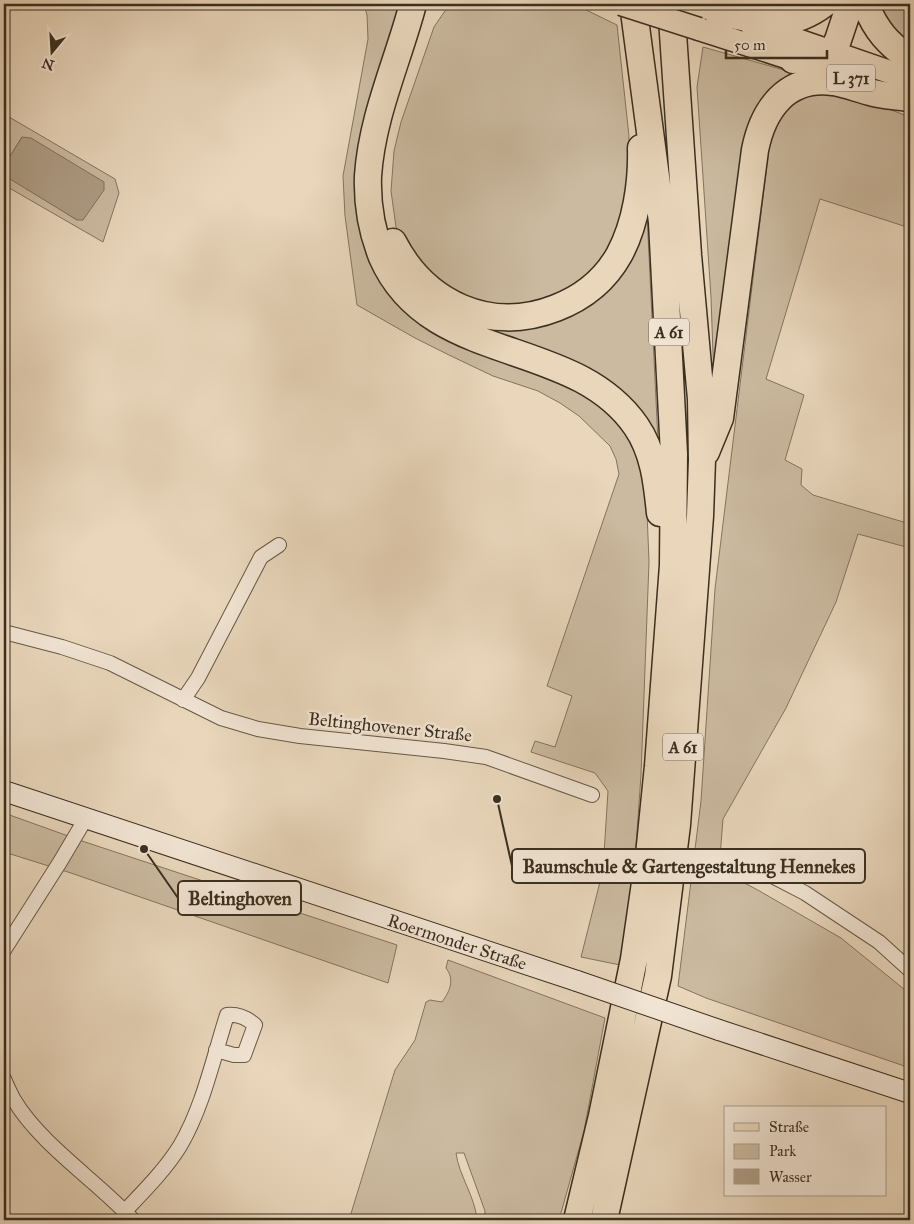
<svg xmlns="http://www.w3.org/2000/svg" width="914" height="1224" font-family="'IM FELL Great Primer',serif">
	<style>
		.green { fill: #cbbaa0; stroke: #837460 }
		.water { fill: #ae9d86; stroke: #80715d }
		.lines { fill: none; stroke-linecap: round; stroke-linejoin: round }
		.minor-casing { stroke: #665946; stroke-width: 16 }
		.secondary-casing { stroke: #3b2f1f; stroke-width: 22 }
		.primary-casing { stroke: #3b2f1f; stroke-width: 25 }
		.motorway-casing { stroke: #3b2f1f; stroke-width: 29 }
		.minor { stroke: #f1e4d3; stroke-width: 14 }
		.secondary { stroke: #f1e4d3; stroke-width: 20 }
		.primary { stroke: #e9d6bb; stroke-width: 22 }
		.motorway { stroke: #e9d6bb; stroke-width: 26 }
		.secondary-bridge-casing { stroke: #3b2f1f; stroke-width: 22; stroke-linecap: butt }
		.primary-bridge-casing { stroke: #3b2f1f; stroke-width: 25; stroke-linecap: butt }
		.secondary-bridge { stroke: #f1e4d3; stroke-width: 20 }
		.primary-bridge { stroke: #e9d6bb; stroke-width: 22 }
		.labels { text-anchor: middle; stroke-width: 5; stroke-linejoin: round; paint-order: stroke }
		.shield { fill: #f1e4d3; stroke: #726555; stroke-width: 1 }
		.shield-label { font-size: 16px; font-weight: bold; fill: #3b2f1f }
		.street-label { font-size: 18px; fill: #3b2f1f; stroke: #f1e4d3 }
		.leader { fill: none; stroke: #3b2f1f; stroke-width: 2 }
		.callout-dot { fill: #3b2f1f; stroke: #f1e4d3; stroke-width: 2 }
		.callout { fill: #f1e4d3; stroke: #3b2f1f; stroke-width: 2 }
		.callout-label { font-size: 19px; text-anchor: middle; font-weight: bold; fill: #3b2f1f }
	</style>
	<rect width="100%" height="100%" fill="#e9d6bb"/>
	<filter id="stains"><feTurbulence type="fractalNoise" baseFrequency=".004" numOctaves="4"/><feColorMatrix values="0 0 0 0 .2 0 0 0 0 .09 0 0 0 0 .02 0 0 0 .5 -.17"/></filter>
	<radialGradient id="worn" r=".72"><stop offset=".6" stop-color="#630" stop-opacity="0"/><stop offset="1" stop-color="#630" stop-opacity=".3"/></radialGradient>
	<path class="green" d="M364,4h33v16l-34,127 34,152 19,21 28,17 87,32 61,29 37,38 11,25 6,26 3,75 -8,213 -9,128 -12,62 -39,-8 22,-87 5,-79 -13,-18 -64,-21 4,-11 20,6 17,-51 -25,-10 72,-212 -3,-15 -6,-13 -31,-30 -19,-13 -22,-12 -45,-15 -44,-21 -34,-17 -58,-33 -12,-89 -2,-40 25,-137 -1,-24z
		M452,4h122l43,21 12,111 -4,73 -15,39 -20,27 -29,24 -41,9 -59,-9 -52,-45 -13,-27 -5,-36 3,-40 7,-29 33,-95 13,-19z
		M725,4h80l-30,10z
		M877,4h33v41l-14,-9z
		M703,47l102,29 -40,28 -50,307 -4,-114 -14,-210z
		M809,91l47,6 54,20v111l-90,-29 -54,180 38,16 -19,65 17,9 -1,16 12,10 97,29v24l-52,-14 -22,68 -50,106 -63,111 -4,51 37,19 85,49 69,56v74l-204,-70 -28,-12 23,-185 14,-212 55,-449 12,-31z
		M4,114l111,65 4,14 -16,49 -99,-57v-12l73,47 -55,-83 -18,29z
		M379,172c1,36 5,70 27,101 19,24 40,36 69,45 7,2 15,5 22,6 54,8 111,-25 135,-73 7,-15 8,-36 11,-52l3,-5 13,268c-13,-26 -24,-52 -48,-71 -70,-56 -187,-46 -224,-141 -10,-26 -13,-52 -8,-78z
		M4,813l81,29 312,103 -9,38 -317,-110 -67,-21z
		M448,960l157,58 -21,113 -25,89h-75l1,-9 -21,-58h-8c3,23 19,43 21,67h-128l46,-150 20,-30 11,-38 4,-2 12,2c8,-11 13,-22 4,-34z"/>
	<path class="water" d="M22,137l9,1 73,44v8l-21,30h-6l-72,-44 -1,-10z"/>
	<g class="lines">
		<g class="minor-casing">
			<path id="minor" d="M4,632l58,15 48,16 111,55 37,11 42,7 144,15 42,6 106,38
				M183,700l15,-22 63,-121 18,-12
				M755,867l50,26 74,49 31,28
				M4,950l56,-88 26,-44
				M4,1079c3,7 6,14 10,21 27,45 83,81 119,120
				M125,1211c19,-20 40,-41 55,-65 23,-39 33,-87 47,-131 10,-1 20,3 28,10l-11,30h-10l-18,-5"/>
		</g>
		<g class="secondary-casing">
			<path id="secondary" d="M4,791l573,190
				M719,1030l191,63"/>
		</g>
		<g class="primary-casing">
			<path id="primary" d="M692,4l11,4
				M751,24l159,55
				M699,29l152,49"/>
		</g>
		<g class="motorway-casing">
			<path id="motorway" d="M413,4c-15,57 -41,112 -45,172 -1,27 4,56 14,81 48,110 191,78 254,169 18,26 21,57 24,87
				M865,4c12,28 22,38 45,56
				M717,12c42,8 70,20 107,-8
				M793,60l39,-8 6,-12 12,-36
				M393,242c32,62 97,92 163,66 26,-10 49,-28 63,-53 17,-31 23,-72 22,-107
				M706,452l14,-34 35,-268c8,-40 31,-74 78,-68 13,2 25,7 37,10 12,4 26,4 38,6
				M577,1220l25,-104 32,-157 15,-104 9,-89 15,-201 1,-111 -12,-232 -29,-218
				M604,1220l54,-244 19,-151 23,-309 2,-56 -1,-61 -13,-144 -17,-251"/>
		</g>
		<use href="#minor" class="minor"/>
		<use href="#secondary" class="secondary"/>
		<use href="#primary" class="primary"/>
		<use href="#motorway" class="motorway"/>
		<g class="secondary-bridge-casing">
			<path id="secondary-bridge" d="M577,981l142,49"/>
		</g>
		<g class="primary-bridge-casing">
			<path id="primary-bridge" d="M621,4l78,25"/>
		</g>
		<use href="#secondary-bridge" class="secondary-bridge"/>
		<use href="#primary-bridge" class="primary-bridge"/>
	</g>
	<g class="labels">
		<g class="shield">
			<rect x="827" y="64.5" width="48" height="27" rx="4"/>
			<rect x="649" y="318.5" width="40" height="27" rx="4"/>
			<rect x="663" y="733.5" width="40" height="27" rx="4"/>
		</g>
		<g class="shield-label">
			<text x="851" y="84">L 371</text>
			<text x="669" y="338">A 61</text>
			<text x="683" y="753">A 61</text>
		</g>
		<g class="street-label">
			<text transform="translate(390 727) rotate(6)" y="6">Beltinghovener Straße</text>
			<text transform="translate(457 942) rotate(18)" y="6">Roermonder Straße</text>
		</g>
	</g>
	<path class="leader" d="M497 799L512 866M144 849L178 898"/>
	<g class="callout-dot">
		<circle cx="497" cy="799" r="5"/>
		<circle cx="144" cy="849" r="5"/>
	</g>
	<g class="callout">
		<rect x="512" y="849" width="353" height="34" rx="5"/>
		<rect x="178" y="881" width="123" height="34" rx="5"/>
	</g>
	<g class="callout-label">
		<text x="689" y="873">Baumschule &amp; Gartengestaltung Hennekes</text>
		<text x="240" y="905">Beltinghoven</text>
	</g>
	<rect width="914" height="1224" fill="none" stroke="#e9d6bb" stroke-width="20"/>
	<rect x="5" y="5" width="904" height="1214" fill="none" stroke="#3b2f1f" stroke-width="2.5"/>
	<rect x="10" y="10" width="894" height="1204" fill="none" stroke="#3b2f1f"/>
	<rect x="724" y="1106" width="162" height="90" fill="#f1e4d3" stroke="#a89c8b"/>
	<rect x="734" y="1123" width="25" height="8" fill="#e9d6bb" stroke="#a89c8b"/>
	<text x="769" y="1132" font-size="15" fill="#3b2f1f">Straße</text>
	<rect x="734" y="1144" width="25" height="15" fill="#cbbaa0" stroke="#a89c8b"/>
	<text x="769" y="1156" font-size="15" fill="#3b2f1f">Park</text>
	<rect x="734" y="1169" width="25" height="15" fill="#ae9d86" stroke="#a89c8b"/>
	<text x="769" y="1182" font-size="15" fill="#3b2f1f">Wasser</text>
	<g transform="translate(52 52) rotate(198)" stroke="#f1e4d3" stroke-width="4" paint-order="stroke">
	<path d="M0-4L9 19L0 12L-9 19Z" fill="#3b2f1f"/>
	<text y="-8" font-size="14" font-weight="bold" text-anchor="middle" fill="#3b2f1f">N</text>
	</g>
	<path d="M726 50v8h101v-8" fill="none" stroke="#3b2f1f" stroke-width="2.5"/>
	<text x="734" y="50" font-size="15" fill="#3b2f1f" stroke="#f1e4d3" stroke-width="4" paint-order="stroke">50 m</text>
	<rect width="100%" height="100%" filter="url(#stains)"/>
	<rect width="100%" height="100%" fill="url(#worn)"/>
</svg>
